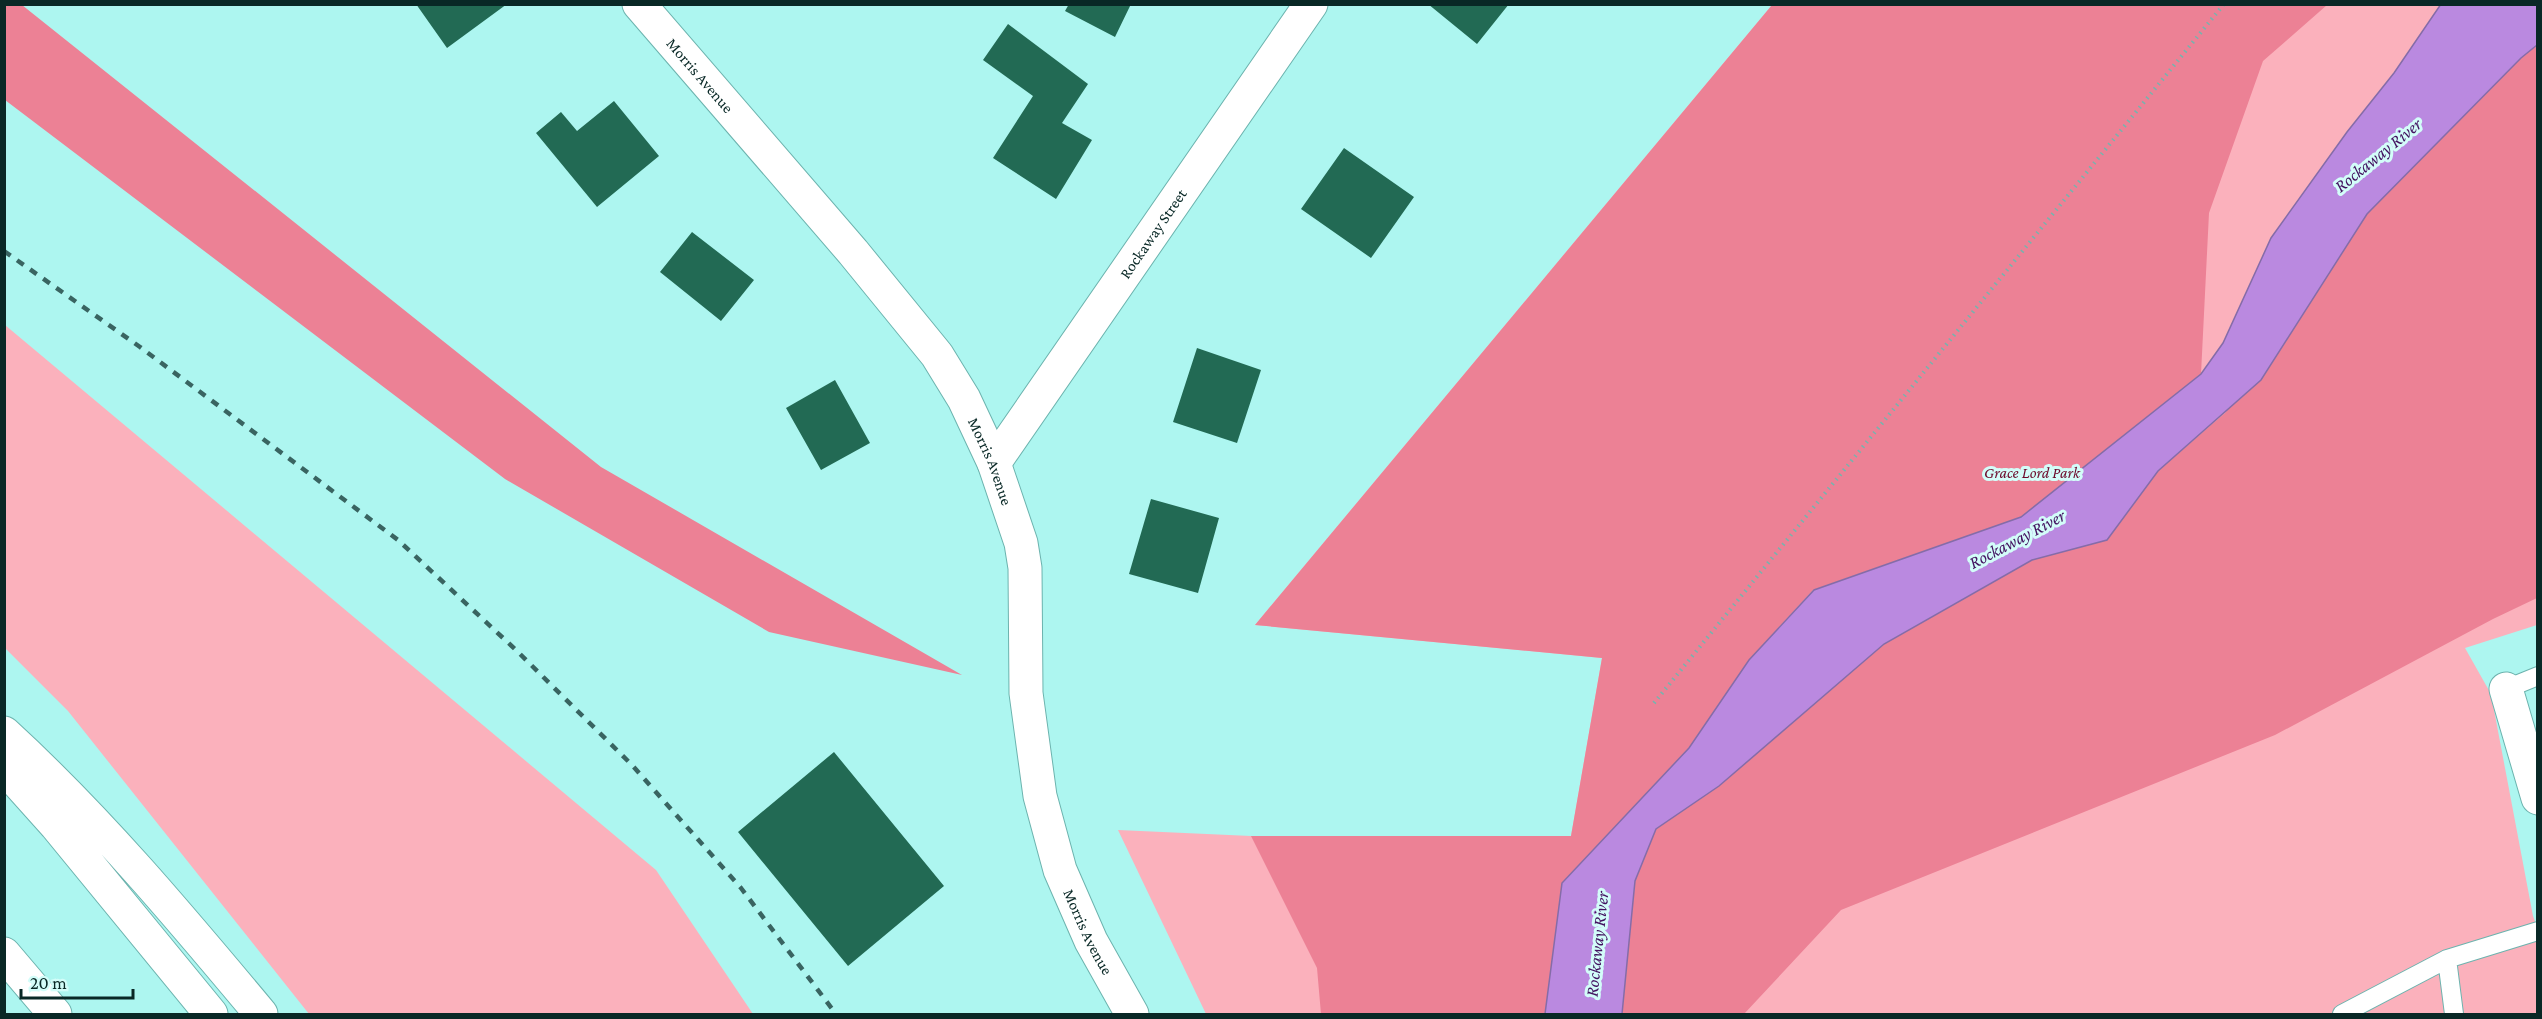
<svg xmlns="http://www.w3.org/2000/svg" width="2542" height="1019" font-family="'Crimson Pro',serif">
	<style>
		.green { fill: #fbb1bc }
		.forest { fill: #ec8195 }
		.water { fill: #ba89e0; stroke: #856ca8; stroke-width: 1.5 }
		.building { fill: #226a54 }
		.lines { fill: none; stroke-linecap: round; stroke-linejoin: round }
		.lane-casing { stroke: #6cb3ae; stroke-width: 20 }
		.street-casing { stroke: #6cb3ae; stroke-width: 35 }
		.highway-casing { stroke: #6cb3ae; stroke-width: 35 }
		.path { stroke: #77b3ae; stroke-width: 4; stroke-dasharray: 1.5 4.5; stroke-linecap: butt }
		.lane { stroke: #fff; stroke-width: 18 }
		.street { stroke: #fff; stroke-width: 33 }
		.highway { stroke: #fff; stroke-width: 33 }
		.rail { stroke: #396461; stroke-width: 4.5; stroke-dasharray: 8 8; stroke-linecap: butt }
		.labels { text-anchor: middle; stroke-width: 6; stroke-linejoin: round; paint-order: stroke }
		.street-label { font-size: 16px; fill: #092826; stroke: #d3fdf9 }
		.park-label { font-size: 16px; font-style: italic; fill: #6d0a2b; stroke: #d3fdf9 }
		.water-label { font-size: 18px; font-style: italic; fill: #42115f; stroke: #d3fdf9 }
	</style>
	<rect width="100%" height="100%" fill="#adf6f0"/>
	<path class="green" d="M1772,5h765v620l-72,23 26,46 42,222 4,11v87h-1331l-88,-184 133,6h320l31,-178 -347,-33z
		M5,325l651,545 97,144h-444l-241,-303 -63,-63z"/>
	<path class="forest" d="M4,5h18l579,462 361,208 -193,-43 -264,-153 -500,-379z
		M1772,5h555l-64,56 -54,152 -8,161 -180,143 -208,73 -64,70 -60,88 -126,135 -18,131h-224l-4,-46 -66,-132h320l31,-178 -347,-33z
		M2537,45v553l-44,21 -218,116 -434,175 -97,104h-122l13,-133 21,-52 63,-43 165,-142 148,-84 75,-20 51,-69 67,-58 100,-136 42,-63 154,-156z"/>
	<path class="water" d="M2441,4l96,1v40l-16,13 -154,156 -106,166 -103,91 -51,69 -75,20 -148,84 -165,142 -63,43 -21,52 -13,133h-77l17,-131 127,-135 60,-88 65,-70 207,-73 180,-143 22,-31 48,-105 76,-106 47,-59z"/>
	<path class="building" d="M416,4h91l-60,44z
		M1069,4h62l-16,33 -50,-26z
		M1428,4h81l-32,40z
		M1008,24l80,60 -26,39 30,17 -36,59 -63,-41 40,-62 -50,-36z
		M614,101l45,55 -62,51 -61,-74 25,-21 16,19z
		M1344,148l70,49 -43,61 -70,-49z
		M692,232l62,48 -33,41 -61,-49z
		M1197,348l64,22 -24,73 -64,-21z
		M835,380l35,63 -49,27 -35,-62z
		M1151,499l68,19 -21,75 -69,-19z
		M834,752l110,134 -96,80 -110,-134z"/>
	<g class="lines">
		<g class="lane-casing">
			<path id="lane" d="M2506,689l32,-13
				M2447,959l7,55
				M2342,1014l105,-55 91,-28"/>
		</g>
		<g class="street-casing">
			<g id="street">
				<path id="s1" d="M639,4l214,248 84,103 27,44 30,64 27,80 4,25 1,125 14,103 20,74 31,71 41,73"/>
				<path id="s2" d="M994,463l317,-459"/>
				<path d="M2506,689l32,109"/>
			</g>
		</g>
		<g class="highway-casing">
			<path id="highway" d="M4,733c94,86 176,184 257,281
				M4,767l52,58 155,189
				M4,954l51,60"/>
		</g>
		<path class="path" d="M1654,703l570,-699"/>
		<use href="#lane" class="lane"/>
		<use href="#street" class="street"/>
		<use href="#highway" class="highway"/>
		<path class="rail" d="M4,251l136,96 258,193 119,111 115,114 109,123 95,126"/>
	</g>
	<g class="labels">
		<g class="street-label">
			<text dy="6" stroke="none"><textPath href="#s1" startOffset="94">Morris Avenue</textPath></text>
			<text dy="6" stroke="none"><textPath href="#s2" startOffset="279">Rockaway Street</textPath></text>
			<text dy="6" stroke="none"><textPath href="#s1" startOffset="580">Morris Avenue</textPath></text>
			<text dy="6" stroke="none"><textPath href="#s1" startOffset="1066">Morris Avenue</textPath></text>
		</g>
		<g class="park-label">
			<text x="2032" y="478">Grace Lord Park</text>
		</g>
		<g class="water-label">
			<text transform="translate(2378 155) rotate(-39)" y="6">Rockaway River</text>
			<text transform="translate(2017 539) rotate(-28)" y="6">Rockaway River</text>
			<text transform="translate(1597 944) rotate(-84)" y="6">Rockaway River</text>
		</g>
	</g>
	<rect width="2542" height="1019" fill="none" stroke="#092826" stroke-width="12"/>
	<path d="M21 989v9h112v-9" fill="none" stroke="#092826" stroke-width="3"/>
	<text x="30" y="989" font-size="18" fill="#092826" stroke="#d3fdf9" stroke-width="4.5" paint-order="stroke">20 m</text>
</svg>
